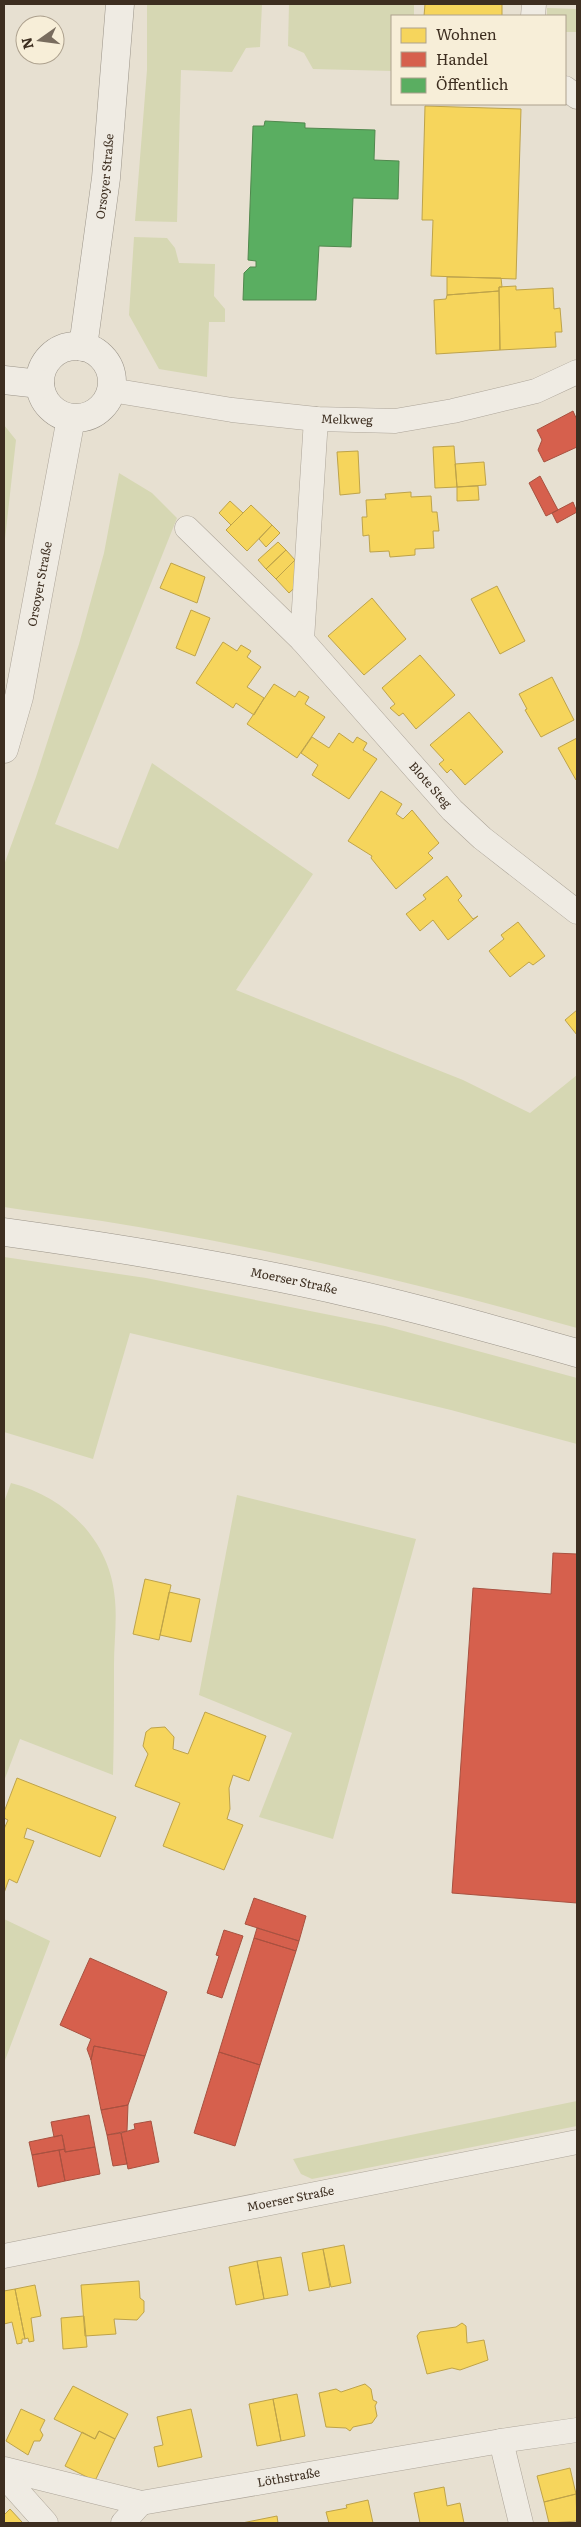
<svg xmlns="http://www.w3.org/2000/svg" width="581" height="2527" font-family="Literata,serif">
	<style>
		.green { fill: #d6d7b3 }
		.homes { fill: #f6d55c; stroke: #bea34a }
		.shops { fill: #d6604d; stroke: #a85140 }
		.public { fill: #5aae61; stroke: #51884e }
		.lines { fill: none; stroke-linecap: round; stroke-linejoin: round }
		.minor-casing { stroke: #ada599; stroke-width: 25 }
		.tertiary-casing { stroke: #ada599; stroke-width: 29 }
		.secondary-casing { stroke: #9c958a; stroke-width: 29 }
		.minor { stroke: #efebe3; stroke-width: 24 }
		.tertiary { stroke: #efebe3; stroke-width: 28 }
		.secondary { stroke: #efebe3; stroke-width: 28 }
		.labels { text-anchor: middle; stroke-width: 5; stroke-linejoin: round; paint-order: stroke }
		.street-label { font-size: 12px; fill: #3d2e20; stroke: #f7eed8 }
	</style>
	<rect width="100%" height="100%" fill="#e7e0d1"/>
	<path class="green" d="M147,4h115l-2,43 -14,1 -14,24 -51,-2 -4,152 -42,-1 12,-151z
		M289,4l125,1v11h-22v55l-79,-2 -9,-16 -16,-7z
		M547,8l30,1v23h-12v-16h-18z
		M134,237l33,1 8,10 4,15 36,1 -1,32 11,13v13h-16l-2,55 -48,-8 -30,-54z
		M4,425l12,15 -12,108z
		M119,473l33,20 25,25 -122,306 63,25 34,-86 161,111 -77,116 227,90 67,33 47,-38v253c-137,-39 -276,-72 -416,-97 -52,-10 -105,-16 -157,-24v-342l32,-88 43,-133 25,-91z
		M4,1257l142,21 239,48 192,52v66l-126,-34 -321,-77 -37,126 -89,-27z
		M11,1483c55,14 100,58 104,117 2,21 -1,43 -1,65 0,36 0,73 -1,110l-93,-36 -16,42v-279z
		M237,1495l179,44 -83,300 -74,-22 33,-84 -93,-38z
		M4,1919l46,22 -46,122z
		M577,2101v25l-265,53 -11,-5 -8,-15z"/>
	<path class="homes" d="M425,4h77v12h-78z
		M425,106l96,3 -5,170 -85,-3 2,-56h-11z
		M447,277l54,1 1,9h-3v4l-52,4z
		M516,286v4l37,-2 1,21 6,-1 2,24h-7l1,15 -56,3 -1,-63z
		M499,291l1,59 -64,4 -2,-54 12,-1 1,-4z
		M454,446l3,41 -22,1 -2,-41z
		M358,451l2,42 -20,2 -3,-43z
		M484,462l2,23 -29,2 -2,-23z
		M478,486l1,14 -22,1v-14z
		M411,492v5l20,-1 1,16h5l2,19h-6l1,17 -19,1v6l-25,2 -1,-6 -19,1 -1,-17 -6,1 -1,-19h5l-1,-17 20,-1 -1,-5z
		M230,501l13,12 -12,12 -12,-12z
		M251,505l21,20 -25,26 -21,-21z
		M272,525l8,8 -14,14 -7,-8z
		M278,542l8,8 -20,19 -8,-9z
		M286,550l9,10 -19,19 -10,-10z
		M295,560l6,22 -12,11 -13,-14z
		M171,563l34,14 -8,26 -37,-15z
		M497,586l28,55 -25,13 -29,-55z
		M372,598l34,41 -42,36 -36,-39z
		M191,610l19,8 -15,38 -19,-8z
		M223,642l14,9 4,-6 10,6 -4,6 14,10 -14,20 17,11 -10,17 -18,-12 -3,5 -37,-25z
		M420,655l35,40 -39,34 -13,-16 -4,3 -9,-8 5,-4 -13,-16z
		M552,677l22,43 -33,17 -16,-27 2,-1 -8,-15z
		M274,684l21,13 4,-6 10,6 -4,7 20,13 -28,41 -50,-34z
		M469,712l34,40 -38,33 -14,-16 -4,4 -8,-9 5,-4 -14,-15z
		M339,733l14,10 4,-6 10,6 -4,7 14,9 -28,40 -37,-24 6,-10 -17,-12 11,-16 17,11z
		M577,738v41l-1,1 -18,-32z
		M381,791l21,13 -6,10 7,5 9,-9 27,33 -11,10 5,5 -37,31 -25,-31 1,-2 -24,-15z
		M447,876l15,20 -4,4 15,19 5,-3 -30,24 -15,-20 -13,11 -14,-17 20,-15 -3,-4z
		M518,922l27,34 -12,9 -4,-3 -19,15 -21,-26 15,-12 -3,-4z
		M577,1010v25l-12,-15z
		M145,1579l26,6 -12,55 -26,-6z
		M169,1592l31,7 -9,43 -31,-7z
		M205,1712l61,24 -17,45 -16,-6 -4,13 1,21 -3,10 16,6 -19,45 -61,-24 17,-43 -45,-17 13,-32 -5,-8 3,-14 5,-4 14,-1 9,10 -1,12 15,5z
		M17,1778l99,39 -16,40 -73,-29 -3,10 10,3 -17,42 -8,-4 -5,14v-64l4,-9 -4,-2v-6z
		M344,2245l7,38 -20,4 -8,-38z
		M323,2249l7,38 -21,4 -7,-38z
		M281,2257l7,38 -24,4 -7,-38z
		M257,2261l7,38 -28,6 -7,-38z
		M139,2281l1,17 4,3v11l-7,8 -23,-1 2,15 -31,2 -4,-51z
		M35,2285l6,31 -10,2 3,23 -5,1 -1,-4 -3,1 -10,-50z
		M15,2289l10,50h-3v4l-5,1 -5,-22 -8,2v-33z
		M84,2316l3,31 -24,2 -2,-31z
		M462,2323l4,3 1,17 17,-3 4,20 -28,10 -8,-2 -25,6 -10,-38 3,-4 36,-5z
		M365,2384l6,5 2,11 4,2 -2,4 2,10 -5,7 -19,4 -3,4 -4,-3 -20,-1 -7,-34 17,-4 5,3z
		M73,2386l55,28 -13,25 -16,-8 -4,8 -41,-20z
		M297,2394l8,42 -24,5 -8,-42z
		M273,2399l8,42 -24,5 -8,-42z
		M21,2409l24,11 -5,10 3,5 -3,6h-6l-6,14 -22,-14z
		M191,2409l11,48 -44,10 -4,-20 9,-2 -6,-28z
		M99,2431l16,8 -20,42 -30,-15 17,-34 13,7z
		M570,2468l6,26 -32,8 -7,-26z
		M444,2487l3,19 13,-3 4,20h-44l-6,-30z
		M576,2494l1,27 -28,2 -5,-21z
		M368,2500l5,23h-44l-3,-11 21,-4 -1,-3z
		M10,2509l12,13 -1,1h-17v-8z
		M277,2516l1,7h-36z"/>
	<path class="shops" d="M573,411l4,9v27l-33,15 -6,-12 4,-10 -5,-10z
		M540,476l18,34 -12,6 -17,-33z
		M573,502l4,10 -20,11 -5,-10z
		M553,1553l24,1v349l-125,-10 21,-305 78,6z
		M254,1898l52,18 -7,25 -54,-17z
		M257,1928l42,13 -3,10 -42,-13z
		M224,1930l19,6 -21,62 -15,-5 12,-37 -3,-1z
		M254,1938l42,13 -36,114 -41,-13z
		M90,1958l77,34 -22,64 -51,-10 -3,14 -4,-11 4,-10 -31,-14z
		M94,2046l51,10 -17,49 -27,5 -10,-50z
		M219,2052l41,13 -25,81 -41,-13z
		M128,2105l-1,26 -20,4 -6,-25z
		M89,2115l6,32 -30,5 -3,-17 -8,2 -3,-15z
		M151,2121l8,41 -31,7 -7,-36 14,-4 -1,-5z
		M121,2133l6,31 -14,2 -6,-31z
		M62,2135l3,14 -33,6 -3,-13z
		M95,2147l5,27 -35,7 -6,-31 6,-1v3z
		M59,2150l6,31 -27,6 -6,-32z"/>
	<path class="public" d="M265,121l40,2v5l70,2 -1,30 25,1 -1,38 -45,-1 -2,49 -32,-1 -3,54h-73l1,-27 6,-6h6v-6l-8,-1 5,-134h11z"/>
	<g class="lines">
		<g class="minor-casing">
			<g id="minor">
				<path d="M533,16l1,-12"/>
				<path d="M565,88l12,9"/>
				<path id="s1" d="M111,390l121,20 84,9 79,2 58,-10 83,-20 41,-19"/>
				<path id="s2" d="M316,419l-14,221 150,170 30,28 95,74"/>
				<path d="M187,528l115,112"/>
				<path id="s3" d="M4,2256l573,-114"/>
				<path d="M501,2441l20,82"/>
				<path id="s4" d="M4,2469l137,34 360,-62 76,-11"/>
				<path d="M4,2476l42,47"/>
				<path d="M123,2523l18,-20"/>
			</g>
		</g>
		<g class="tertiary-casing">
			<g id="tertiary">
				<path id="s5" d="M4,749l15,-52 52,-279"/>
			</g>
		</g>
		<g class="secondary-casing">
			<g id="secondary">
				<circle cx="76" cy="382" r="36"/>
				<path id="s6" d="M83,347l23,-169 14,-174"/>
				<path d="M4,380l36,4"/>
				<path id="s7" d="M4,1232c116,16 232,35 346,61 77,17 152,39 227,60"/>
			</g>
		</g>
		<use href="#minor" class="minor"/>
		<use href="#tertiary" class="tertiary"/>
		<use href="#secondary" class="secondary"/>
	</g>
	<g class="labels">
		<g class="street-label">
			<text dy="4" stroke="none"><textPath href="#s6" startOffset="172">Orsoyer Straße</textPath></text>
			<text dy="4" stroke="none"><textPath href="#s1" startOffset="238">Melkweg</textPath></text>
			<text dy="4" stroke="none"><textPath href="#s5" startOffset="169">Orsoyer Straße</textPath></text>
			<text dy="4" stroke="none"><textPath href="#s2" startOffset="415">Blote Steg</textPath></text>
			<text dy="4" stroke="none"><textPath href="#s7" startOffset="294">Moerser Straße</textPath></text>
			<text dy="4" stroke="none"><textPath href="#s3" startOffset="292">Moerser Straße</textPath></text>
			<text dy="4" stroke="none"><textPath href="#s4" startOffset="291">Löthstraße</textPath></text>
		</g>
	</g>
	<rect width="581" height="2527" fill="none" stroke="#3d2e20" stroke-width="10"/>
	<rect x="391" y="15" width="175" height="90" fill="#f7eed8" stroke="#ada18e"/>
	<rect x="401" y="28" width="25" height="15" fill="#f6d55c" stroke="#ada18e"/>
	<text x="436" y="40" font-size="15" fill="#3d2e20">Wohnen</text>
	<rect x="401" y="52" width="25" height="15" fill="#d6604d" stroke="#ada18e"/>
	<text x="436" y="65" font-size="15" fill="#3d2e20">Handel</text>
	<rect x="401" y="78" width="25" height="15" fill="#5aae61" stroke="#ada18e"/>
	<text x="436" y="90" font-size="15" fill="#3d2e20">Öffentlich</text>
	<g transform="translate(40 40) rotate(256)"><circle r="24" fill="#f7eed8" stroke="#ada18e"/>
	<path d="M0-4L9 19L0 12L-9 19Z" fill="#786c5e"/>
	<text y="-8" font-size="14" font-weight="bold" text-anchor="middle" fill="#3d2e20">N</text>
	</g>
</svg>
